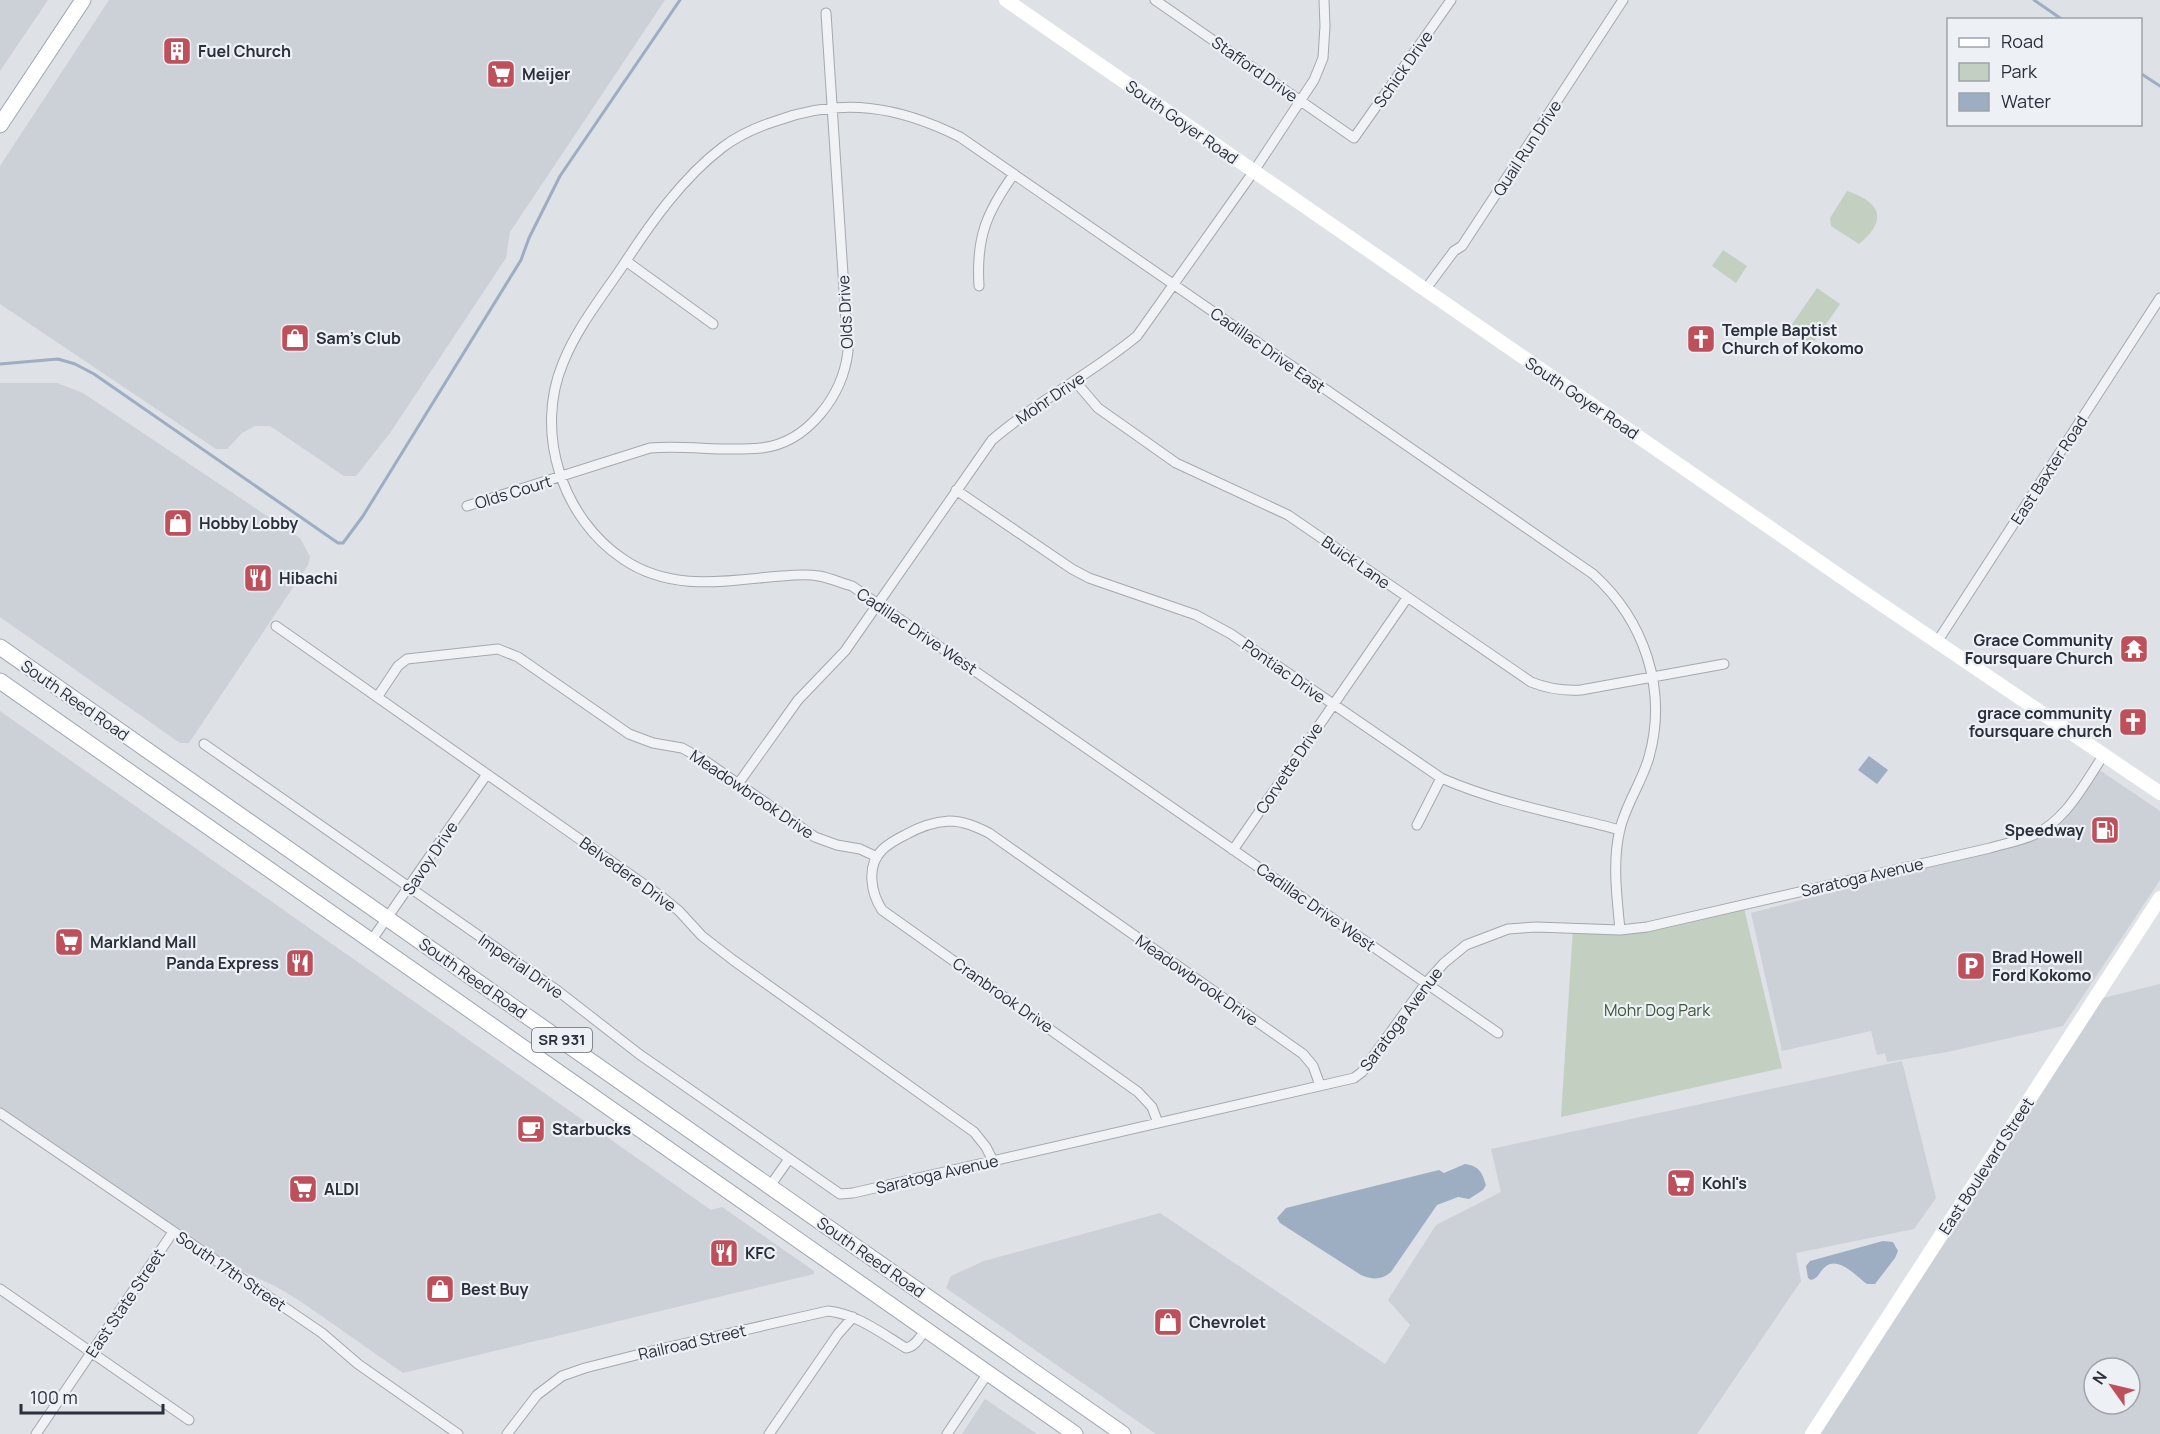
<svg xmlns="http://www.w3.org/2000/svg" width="2160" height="1434" font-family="Manrope,sans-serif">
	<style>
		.built { fill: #ccd0d7; fill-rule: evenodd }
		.green { fill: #c3cfc0 }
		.water { fill: #9dadc2 }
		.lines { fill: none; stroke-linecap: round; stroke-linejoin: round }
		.stream { stroke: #9dadc2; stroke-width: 3 }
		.street-casing { stroke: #a4a8af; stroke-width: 11 }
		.primary-casing { stroke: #9fa5b0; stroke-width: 17 }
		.street { stroke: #f0f2f5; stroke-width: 9 }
		.secondary { stroke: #fff; stroke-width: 14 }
		.primary { stroke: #fff; stroke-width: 15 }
		.labels { text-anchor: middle; stroke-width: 4.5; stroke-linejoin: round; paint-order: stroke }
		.shield { fill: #edf0f4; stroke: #646972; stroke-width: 1.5 }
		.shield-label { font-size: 15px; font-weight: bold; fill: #292f3b }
		.poi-label { font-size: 16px; font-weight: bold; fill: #292f3b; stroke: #edf0f4; text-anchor: start }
		.street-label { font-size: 16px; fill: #292f3b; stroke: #edf0f4 }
		.park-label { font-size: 16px; fill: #3c5538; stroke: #edf0f4 }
	</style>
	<rect width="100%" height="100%" fill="#dee1e6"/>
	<path class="built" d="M0,0h48l-48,71z
		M109,0h556l-155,232 -4,26 -116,175 -34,43h-12l-74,-50h-15l-13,7 -15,16h-11l-216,-145v-138z
		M0,383h57l26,10 217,145 10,19 -2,8 -119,178h-9l-180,-126z
		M0,711l711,499 11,-3 92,64v3l-411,99 -103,-72 -25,-15 -44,-20 -231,-159z
		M2098,769l62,42v69l-97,146 -116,26 -60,10 -2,-9 -8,2 -6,-24 -89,20 -31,-138 282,-72 25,-17z
		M2160,984v450h-350l285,-434zM2094,1368h36v36h-36z
		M1902,1061l34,137 -22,31 -118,24 5,28 -104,153h-541l-210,-146 5,-12 33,-15 176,-48 225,151 25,-39 -22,-25 48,-75 65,-33 -10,-43z
		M985,1399l52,35h-75z"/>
	<path class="green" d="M1847,191c34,11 41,29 12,53l-28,-18 -1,-8z
		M1723,250l24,16 -11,17 -24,-17z
		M1817,288l23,16 -29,42 -23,-16z
		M1743,904l39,164 -221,49 12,-189 47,2z"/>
	<path class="water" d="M1869,756l19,14 -11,14 -19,-14z
		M1465,1164c14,2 17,8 21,21l-3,5 -14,9 -11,-2 -21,8 -46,67c-10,8 -18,8 -30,3l-81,-52 -3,-5 9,-10 153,-38 5,3z
		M1883,1241l10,1 5,9 -3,7 -20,26h-8c-10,-7 -29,-29 -42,-17 -6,5 -6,11 -14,13l-3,-2 -2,-12 4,-5z"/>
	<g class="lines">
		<path class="stream" d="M2034,0l29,20
			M2140,73l20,13
			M0,364l58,-5 17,5 19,10 244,169h5l20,-27 158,-256 8,-22 31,-62 120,-176"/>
		<g class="street-casing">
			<path id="street" d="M1155,0l199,138 97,-138
				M626,261l87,63
				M979,286c-3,-48 7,-73 35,-112
				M1425,290l29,-39 8,-5 161,-246
				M1075,381l23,27 78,55 112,52 243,167c17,7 32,9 50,8l143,-26
				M956,490l116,79 17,9 107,37 35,19 210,144c57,25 119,36 179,52
				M467,506l183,-58c37,-3 74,4 111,0 47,-5 82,-53 87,-97l-22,-338
				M276,626l386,271 17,14 23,25 31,24 241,172 12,15 7,14
				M1937,642l223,-344
				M378,696l20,-30 9,-7 91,-10 20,8 111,77 24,9 29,5 22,12 111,77 22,8 23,4 17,8
				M204,744l354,247 81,63 201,140 13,-1 501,-115 8,-6 64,-89 18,-20 22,-18 42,-16 28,-2 84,3 27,-3 343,-79c14,-4 28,-7 41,-12 34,-13 53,-52 72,-80
				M738,784l60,-84 47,-49 147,-211c45,-39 99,-66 145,-104l117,-165 60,-91 9,-22 2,-32 -1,-26
				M1417,825l24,-47
				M1233,850l174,-252
				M371,941l116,-167
				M1498,1033l-646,-447c-11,-3 -22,-8 -33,-10 -16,-3 -33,0 -49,1 -51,5 -102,13 -147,-18 -61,-41 -89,-127 -60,-196 14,-35 38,-65 59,-96 28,-43 60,-89 101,-120 16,-12 34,-20 53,-26 66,-24 122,-15 184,16l633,437c51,46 75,115 56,183 -7,25 -23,47 -29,72 -8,33 -3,68 0,101
				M0,1113l322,220 36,31 100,70
				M1158,1123l-6,-16 -14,-15 -256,-182c-11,-17 -16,-44 0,-60 7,-7 15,-11 23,-15 14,-8 28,-13 44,-14 15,0 28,6 40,12l314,221 10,12 7,19
				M770,1186l19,-27
				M0,1289l189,131
				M36,1434l137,-202
				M507,1434l30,-39 25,-19 23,-8 71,-18 172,-39c29,3 53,22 78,37 9,-1 14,-11 20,-19
				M769,1434l69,-100 15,-17
				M947,1434l41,-61"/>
		</g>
		<g class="primary-casing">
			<path id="primary" d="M0,125l83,-125
				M0,647l1123,787
				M0,681l1075,753"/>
		</g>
		<use href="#street" class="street"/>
		<path class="secondary" d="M1006,0l847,585 307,208
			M1812,1434l348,-536"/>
		<use href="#primary" class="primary"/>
	</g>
	<defs>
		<g id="building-square" transform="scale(1.5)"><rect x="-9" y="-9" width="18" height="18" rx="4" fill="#be505b" stroke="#edf0f4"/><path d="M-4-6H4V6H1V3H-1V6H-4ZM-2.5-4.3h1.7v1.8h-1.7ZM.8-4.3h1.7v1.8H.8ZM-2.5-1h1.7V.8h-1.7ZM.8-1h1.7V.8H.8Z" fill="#fff"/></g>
		<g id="supermarket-square" transform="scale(1.5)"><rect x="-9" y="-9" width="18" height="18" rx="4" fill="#be505b" stroke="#edf0f4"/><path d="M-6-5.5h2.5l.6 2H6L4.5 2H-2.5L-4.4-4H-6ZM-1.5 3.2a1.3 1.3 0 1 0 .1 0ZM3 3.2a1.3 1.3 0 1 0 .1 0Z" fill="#fff"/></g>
		<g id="shop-square" transform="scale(1.5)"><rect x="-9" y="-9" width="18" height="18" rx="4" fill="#be505b" stroke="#edf0f4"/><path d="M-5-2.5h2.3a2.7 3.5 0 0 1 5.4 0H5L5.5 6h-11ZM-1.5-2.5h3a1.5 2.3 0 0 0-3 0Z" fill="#fff"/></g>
		<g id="church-square" transform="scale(1.5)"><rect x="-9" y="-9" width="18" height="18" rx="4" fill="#be505b" stroke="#edf0f4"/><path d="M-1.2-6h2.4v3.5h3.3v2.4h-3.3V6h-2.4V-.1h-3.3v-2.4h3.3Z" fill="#fff"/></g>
		<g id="restaurant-square" transform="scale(1.5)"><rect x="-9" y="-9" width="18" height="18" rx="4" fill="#be505b" stroke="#edf0f4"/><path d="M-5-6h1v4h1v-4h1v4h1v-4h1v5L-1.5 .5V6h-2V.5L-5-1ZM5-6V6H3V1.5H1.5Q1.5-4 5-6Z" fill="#fff"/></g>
		<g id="temple-square" transform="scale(1.5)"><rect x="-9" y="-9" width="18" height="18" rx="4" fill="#be505b" stroke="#edf0f4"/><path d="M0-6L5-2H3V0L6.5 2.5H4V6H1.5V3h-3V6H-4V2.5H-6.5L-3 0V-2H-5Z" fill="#fff"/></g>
		<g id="fuel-square" transform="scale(1.5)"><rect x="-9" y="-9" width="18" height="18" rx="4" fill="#be505b" stroke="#edf0f4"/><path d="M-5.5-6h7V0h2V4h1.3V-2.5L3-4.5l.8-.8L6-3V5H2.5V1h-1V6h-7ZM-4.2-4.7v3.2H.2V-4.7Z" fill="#fff"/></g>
		<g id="parking-square" transform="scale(1.5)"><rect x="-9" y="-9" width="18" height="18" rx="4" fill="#be505b" stroke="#edf0f4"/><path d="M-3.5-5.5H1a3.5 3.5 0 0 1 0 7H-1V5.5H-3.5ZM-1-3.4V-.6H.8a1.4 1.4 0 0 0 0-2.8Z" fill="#fff"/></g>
		<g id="cafe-square" transform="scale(1.5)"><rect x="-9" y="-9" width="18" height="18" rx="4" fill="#be505b" stroke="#edf0f4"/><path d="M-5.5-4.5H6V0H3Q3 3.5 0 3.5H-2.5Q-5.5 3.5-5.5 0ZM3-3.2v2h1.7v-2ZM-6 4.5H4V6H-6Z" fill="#fff"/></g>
	</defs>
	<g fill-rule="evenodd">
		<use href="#building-square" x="177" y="51"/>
		<use href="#supermarket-square" x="501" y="74"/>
		<use href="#shop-square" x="295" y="338"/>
		<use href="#church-square" x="1701" y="339"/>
		<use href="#shop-square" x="178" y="523"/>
		<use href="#restaurant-square" x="258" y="578"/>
		<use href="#temple-square" x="2134" y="649"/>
		<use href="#church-square" x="2133" y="722"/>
		<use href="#fuel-square" x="2105" y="830"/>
		<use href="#supermarket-square" x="69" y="942"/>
		<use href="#restaurant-square" x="300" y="963"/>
		<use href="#parking-square" x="1971" y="966"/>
		<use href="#cafe-square" x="531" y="1129"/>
		<use href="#supermarket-square" x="1681" y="1183"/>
		<use href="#supermarket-square" x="303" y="1189"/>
		<use href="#restaurant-square" x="724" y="1253"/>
		<use href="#shop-square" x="440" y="1289"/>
		<use href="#shop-square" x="1168" y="1322"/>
	</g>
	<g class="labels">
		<rect class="shield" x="532" y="1028" width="60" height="24" rx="4.5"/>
		<g class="shield-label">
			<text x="562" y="1045">SR 931</text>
		</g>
		<g class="poi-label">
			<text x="198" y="57">Fuel Church</text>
			<text x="522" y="80">Meijer</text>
			<text x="1722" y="336">Temple Baptist<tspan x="1722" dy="18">Church of Kokomo</tspan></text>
			<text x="316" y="344">Sam's Club</text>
			<text x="199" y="529">Hobby Lobby</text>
			<text x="279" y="584">Hibachi</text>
			<text x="2113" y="646" text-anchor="end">Grace Community<tspan x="2113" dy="18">Foursquare Church</tspan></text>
			<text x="2112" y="719" text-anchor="end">grace community<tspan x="2112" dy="18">foursquare church</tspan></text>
			<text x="2084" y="836" text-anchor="end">Speedway</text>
			<text x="90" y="948">Markland Mall</text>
			<text x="1992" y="963">Brad Howell<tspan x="1992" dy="18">Ford Kokomo</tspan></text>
			<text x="279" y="969" text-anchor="end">Panda Express</text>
			<text x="552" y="1135">Starbucks</text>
			<text x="1702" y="1189">Kohl's</text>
			<text x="324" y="1195">ALDI</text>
			<text x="745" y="1259">KFC</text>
			<text x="461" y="1295">Best Buy</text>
			<text x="1189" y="1328">Chevrolet</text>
		</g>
		<g class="street-label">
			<text transform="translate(1255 69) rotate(35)" y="6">Stafford Drive</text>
			<text transform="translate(1403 69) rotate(-55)" y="6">Schick Drive</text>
			<text transform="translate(1182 122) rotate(35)" y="6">South Goyer Road</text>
			<text transform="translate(1527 148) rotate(-57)" y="6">Quail Run Drive</text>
			<text transform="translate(845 312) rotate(-93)" y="6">Olds Drive</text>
			<text transform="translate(1268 350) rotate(35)" y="6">Cadillac Drive East</text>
			<text transform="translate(1050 398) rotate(-34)" y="6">Mohr Drive</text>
			<text transform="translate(1582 398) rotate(34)" y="6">South Goyer Road</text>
			<text transform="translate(2049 470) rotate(-57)" y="6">East Baxter Road</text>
			<text transform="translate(513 492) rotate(-17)" y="6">Olds Court</text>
			<text transform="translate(1356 562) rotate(35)" y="6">Buick Lane</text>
			<text transform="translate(917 631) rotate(34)" y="6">Cadillac Drive West</text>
			<text transform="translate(1284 671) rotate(35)" y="6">Pontiac Drive</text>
			<text transform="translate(75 700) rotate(35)" y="6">South Reed Road</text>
			<text transform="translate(1289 768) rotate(-56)" y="6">Corvette Drive</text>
			<text transform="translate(752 794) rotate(34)" y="6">Meadowbrook Drive</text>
			<text transform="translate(430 858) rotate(-56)" y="6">Savoy Drive</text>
			<text transform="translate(628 874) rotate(36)" y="6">Belvedere Drive</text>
			<text transform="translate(1862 877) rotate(-13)" y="6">Saratoga Avenue</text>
			<text transform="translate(1316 907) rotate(35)" y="6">Cadillac Drive West</text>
			<text transform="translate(521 966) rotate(35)" y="6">Imperial Drive</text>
			<text transform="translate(473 978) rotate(35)" y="6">South Reed Road</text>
			<text transform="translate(1197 980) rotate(35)" y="6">Meadowbrook Drive</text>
			<text transform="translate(1003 995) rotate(35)" y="6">Cranbrook Drive</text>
			<text transform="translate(1401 1019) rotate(-53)" y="6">Saratoga Avenue</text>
			<text transform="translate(1986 1166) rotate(-57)" y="6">East Boulevard Street</text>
			<text transform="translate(937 1174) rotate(-13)" y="6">Saratoga Avenue</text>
			<text transform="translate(871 1257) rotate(35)" y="6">South Reed Road</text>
			<text transform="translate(231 1271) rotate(34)" y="6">South 17th Street</text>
			<text transform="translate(125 1303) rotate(-56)" y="6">East State Street</text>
			<text transform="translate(692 1342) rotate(-13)" y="6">Railroad Street</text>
		</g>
		<g class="park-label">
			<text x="1657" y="1016">Mohr Dog Park</text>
		</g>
	</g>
	<rect x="1947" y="18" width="195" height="108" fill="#edf0f4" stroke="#9fa3aa" stroke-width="1.5"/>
	<rect x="1959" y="38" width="30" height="9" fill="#ffffff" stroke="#9fa3aa" stroke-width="1.5"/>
	<text x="2001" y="48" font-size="18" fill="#292f3b">Road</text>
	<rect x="1959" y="63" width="30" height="18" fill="#c3cfc0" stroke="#9fa3aa" stroke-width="1.5"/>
	<text x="2001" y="78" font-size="18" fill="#292f3b">Park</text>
	<rect x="1959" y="93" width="30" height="18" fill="#9dadc2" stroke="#9fa3aa" stroke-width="1.5"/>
	<text x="2001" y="108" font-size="18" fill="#292f3b">Water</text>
	<g transform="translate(2112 1386) rotate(304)"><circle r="28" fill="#edf0f4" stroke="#9fa3aa" stroke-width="1.5"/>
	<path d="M0-4.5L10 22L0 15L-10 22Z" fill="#be505b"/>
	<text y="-9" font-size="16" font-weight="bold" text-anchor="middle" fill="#292f3b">N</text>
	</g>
	<path d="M21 1404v9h142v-9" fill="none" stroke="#292f3b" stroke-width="3"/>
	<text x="30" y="1404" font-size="18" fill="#292f3b" stroke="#edf0f4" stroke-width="4.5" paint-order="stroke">100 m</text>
</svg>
